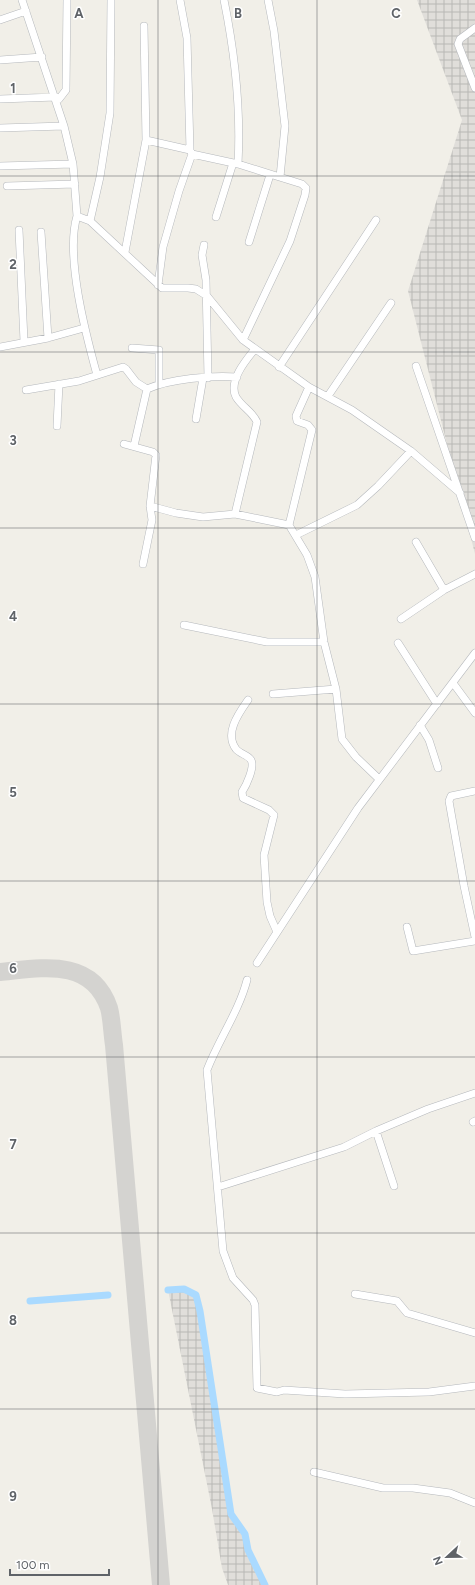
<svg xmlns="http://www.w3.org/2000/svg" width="475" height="1585" font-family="Figtree,sans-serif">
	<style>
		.industrial { fill: url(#industrial-grid) }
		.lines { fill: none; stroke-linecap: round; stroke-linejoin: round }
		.canal { stroke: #aadaff; stroke-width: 7 }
		.taxiway { stroke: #d4d3d0; stroke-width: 18 }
		.minor-casing { stroke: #b5b8bc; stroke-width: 8 }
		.minor { stroke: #fff; stroke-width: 7 }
		.grid { fill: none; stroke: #5f6368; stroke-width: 1; stroke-opacity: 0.55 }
		.grid-label { font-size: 13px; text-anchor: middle; font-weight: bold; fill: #5f6368; stroke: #fff; stroke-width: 3; stroke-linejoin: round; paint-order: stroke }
	</style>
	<defs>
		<pattern id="industrial-grid" width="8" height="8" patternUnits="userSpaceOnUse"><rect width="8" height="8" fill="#e0deda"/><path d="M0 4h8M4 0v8" fill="none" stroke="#b9b8b5"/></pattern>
	</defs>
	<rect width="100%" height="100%" fill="#f1efe8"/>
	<path class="industrial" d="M417,0h58v554l-67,-263 54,-171z
		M184,1289l12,6 4,16 31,203 14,20 3,16 17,35h-37l-6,-17 -10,-59 -44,-219z"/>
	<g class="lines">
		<path class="canal" d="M168,1290l16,-1 12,6 4,16 31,203 14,20 3,16 17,35
			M30,1301l78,-6"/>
		<path class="taxiway" d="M0,972c41,-4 92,-15 109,36 3,11 3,25 5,37l47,540"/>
		<g class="minor-casing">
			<path id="minor" d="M22,0l42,126 9,38 4,52 13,5 72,67h26l8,1 11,7 36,44 66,47 43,23 59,41 49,42
				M180,0l7,38 3,112
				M224,0c11,54 17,108 14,164
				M268,0l6,31 11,95 -5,51
				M0,20l26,-9
				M475,28l-15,11 -2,5 17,44
				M0,60l42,-3
				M0,99l56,-2 3,2 7,-9 1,-90
				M0,128l64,-2
				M146,140l44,10 2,4 46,10 64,20 4,4 -1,7 -15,46 -47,99
				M0,166l73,-2
				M7,186l68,-2
				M77,216c-12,40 9,119 20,159
				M216,217l17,-54
				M90,221l10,-44 10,-64 1,-113
				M19,230l5,111
				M41,232l7,106
				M249,242l21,-67
				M204,245l-2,10 4,25 2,98
				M125,252l21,-112 -2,-114
				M158,285l5,-38 16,-56 13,-37
				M0,347l48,-9 36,-10
				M132,348l27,2v33
				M416,366l59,172
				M279,367l97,-147
				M26,390l53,-9 44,-14 3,2 10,13 11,7c22,-10 65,-14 90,-12
				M328,396l63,-93
				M196,419l7,-41
				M57,426l2,-42
				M124,444l29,8 3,3 -6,51 2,14 -9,44
				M134,446l13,-57
				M150,506l26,7 27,4 32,-3 54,11 18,30 8,22 9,65 12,47 6,50 14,18 23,22
				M235,514l22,-92c-4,-10 -15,-15 -21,-25 -8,-16 10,-37 19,-48
				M289,525l23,-95 -4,-5 -11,-4 -1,-5 13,-29
				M296,535l61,-30 21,-19 33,-35
				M416,542l28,48
				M401,619l43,-29 31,-16
				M184,625l83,17h57
				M398,643l39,61
				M453,683l22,30
				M273,694l63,-5
				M248,700c-9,13 -24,33 -12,49 4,5 12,6 15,11 4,7 -5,26 -9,32l1,6 26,12 5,5 -10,40 3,47 3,14 7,16
				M420,725l9,15 9,28
				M475,791l-24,5 -2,5 15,85 11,51
				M407,927l6,24 62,-10
				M257,963l101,-155 117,-155
				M247,980c-8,31 -28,59 -40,90l16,181 10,27 20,22 2,5 2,83 20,4 7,-2 61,4 84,-2 46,-6
				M473,1122l2,-1
				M376,1131l18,55
				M218,1187l126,-40 32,-16 52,-22 47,-16
				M355,1294l42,7 10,12 68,20
				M314,1472l69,16h30l37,5 25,10"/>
		</g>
		<use href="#minor" class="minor"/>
	</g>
	<path class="grid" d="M158,0v1585M317,0v1585M0,176h475M0,352h475M0,528h475M0,704h475M0,881h475M0,1057h475M0,1233h475M0,1409h475"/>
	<g class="grid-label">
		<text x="79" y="18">A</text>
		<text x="238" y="18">B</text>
		<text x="396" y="18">C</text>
		<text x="13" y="93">1</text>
		<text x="13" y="269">2</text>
		<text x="13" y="445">3</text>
		<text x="13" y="621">4</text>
		<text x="13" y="797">5</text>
		<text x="13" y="973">6</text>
		<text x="13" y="1149">7</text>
		<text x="13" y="1325">8</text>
		<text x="13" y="1501">9</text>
	</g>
	<g transform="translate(447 1557) rotate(248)" stroke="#ffffff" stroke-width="3" paint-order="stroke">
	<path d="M0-3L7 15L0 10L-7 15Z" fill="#5f6368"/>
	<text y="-6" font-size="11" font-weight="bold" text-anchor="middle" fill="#5f6368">N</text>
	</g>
	<path d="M10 1569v6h99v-6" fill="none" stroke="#5f6368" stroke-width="2"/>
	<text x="16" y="1569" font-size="12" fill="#5f6368" stroke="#ffffff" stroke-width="3" paint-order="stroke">100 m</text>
</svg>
